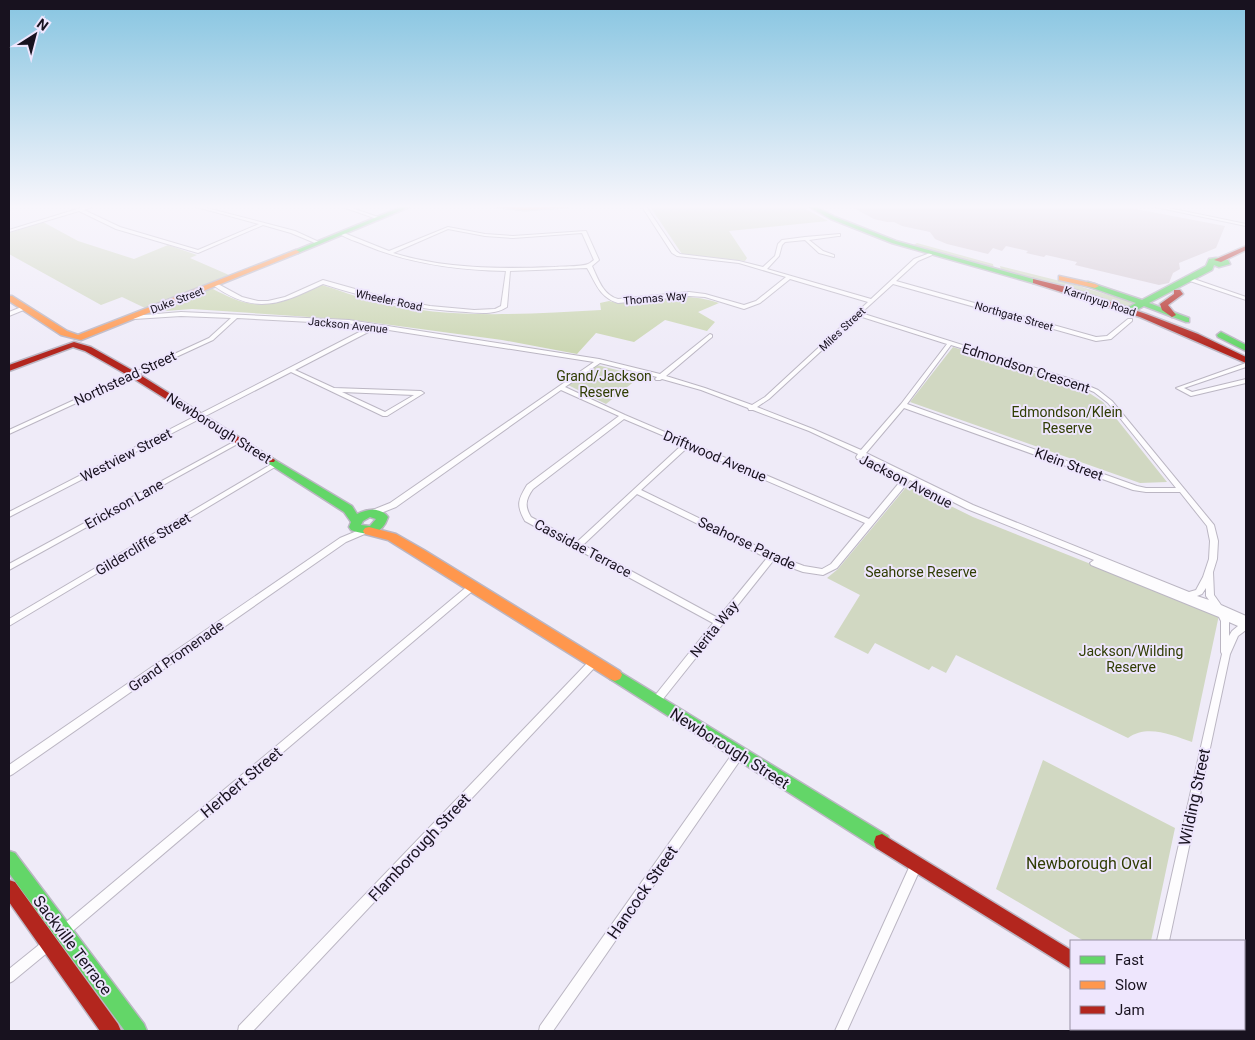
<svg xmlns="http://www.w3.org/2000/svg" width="1255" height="1040" font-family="Roboto,sans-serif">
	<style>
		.green { fill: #d1d8c2 }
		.forest { fill: #ccd7b4 }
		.building { fill: #d5cbd3 }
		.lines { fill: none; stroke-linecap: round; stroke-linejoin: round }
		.street-casing { stroke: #bbb6c3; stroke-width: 2 }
		.fast-casing { stroke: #bbb6c3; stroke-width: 3 }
		.slow-casing { stroke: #bbb6c3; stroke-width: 3 }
		.jam-casing { stroke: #bbb6c3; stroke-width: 3 }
		.street { fill: #fdfcfe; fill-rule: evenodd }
		.fast { fill: #63d668; fill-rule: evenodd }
		.slow { fill: #ff974d; fill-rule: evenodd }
		.jam { fill: #b3261e; fill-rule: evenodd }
		.labels { text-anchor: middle; stroke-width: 4; stroke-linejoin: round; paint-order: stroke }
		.far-street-label { font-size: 11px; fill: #18121f; stroke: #eee6fd }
		.street-label { font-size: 14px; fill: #18121f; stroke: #eee6fd }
		.park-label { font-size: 14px; fill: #303d03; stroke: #eee6fd }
		.near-street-label { font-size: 16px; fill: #18121f; stroke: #eee6fd }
		.near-park-label { font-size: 16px; fill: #303d03; stroke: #eee6fd }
	</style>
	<rect width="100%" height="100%" fill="#efebf8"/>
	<path class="green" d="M649,205h149l30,16 -99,10 18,27 -2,3 -63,-7z
		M43,222l35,19 56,18 34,-14 29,10 -7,3 39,17 -84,33 -23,-11 -21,8 -92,-51v-21z
		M917,243l76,21 1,5 -82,-23z
		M1000,266l76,19 58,18 -6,3 -12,-3 -115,-33z
		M953,347l130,42 20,13 64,80 -27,1 -230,-81z
		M597,365l44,11 -35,28 -38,-19z
		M908,485l65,32 246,98 -27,127c-20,-7 -45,-18 -64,-4l-172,-83 -10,18 -14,-7 -3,4 -54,-27 -7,11 -34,-17 26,-42 -33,-17 11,-9z
		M1043,760l132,68 -24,113h-67l-88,-52z"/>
	<path class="forest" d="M322,285c17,5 34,12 51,16 73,19 153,13 228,9l-1,-7 9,-2 8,2c33,-3 69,-12 102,0l-21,9 17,10 -8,9 -42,-11 -31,22 -38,-9 -19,21 -75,-14 -148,-20 -162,-11 -40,3 59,-24c10,5 21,11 32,14 29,8 53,-6 79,-17z"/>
	<path class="building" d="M848,205h267l110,21 -9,22 -37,15 1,6 -7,4 -4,10 -10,2 -84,-20 2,-3 -31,-7 -2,2 -18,-4 2,-2 -22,-5 -4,5 -9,-3 -5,6 -41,-10 -12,-5 -5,-7 -28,-6 -8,-4h-7l-13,-3z"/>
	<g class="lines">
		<g class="street-casing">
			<path id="street" d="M90,205h6l-12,5 36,17 78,23 61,-26 -70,-19h6l100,26 24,11 -4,1 -24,-10 -28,-8 -65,28 -82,-24 -37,-18 -70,21v-2z
				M337,205h6l38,13 -4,1z
				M641,205h4l31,46 4,3 59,7 24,6 12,-11 3,-12 4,-4 23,-3 35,-3v2h-2l-29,4 14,11 11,4v2l-15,-4 -14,-13 -20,2 -3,3 -3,11 -12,13 104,30 43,-40 16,-6h2v2l-14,6 -22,20 200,56 11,-1 21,-17h4v2l-21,18 -15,2 -203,-57 -32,29 216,68 21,9 14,11 102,124 4,16 -1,18 -4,13 1,23 7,10 25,11v14l-8,6 -8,18 -61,287h-12l65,-287 -1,-2v-31l-2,-4 -128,-52 -1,-2 4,-3 -127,-51 -57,-29 -73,88 -14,7 -20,-3 -30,-11 -114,143 -3,1 -3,-1 -2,-3 2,-3 60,-75 -188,-102c-9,-16 -7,-21 2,-36l92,-69 -58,-26 -165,117 -20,8h-6l-1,-2 1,-2 20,-8 204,-141 -218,-34 -81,42 39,18 87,3 3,2 -37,23h-4l-92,-44 -282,145v-5l360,-185 -20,-3 -112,-6 -24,22 -204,94v-4l200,-92 22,-20 -50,-2 -47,3 -2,-1v-2l49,-4 168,8 250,39 61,15 50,-40 2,1v2l-46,39 39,12 47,17 13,-8 103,-95 -78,-23 -30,24 -16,6 -39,-12 -16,-1 -71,7c-19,-6 -22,-20 -31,-35l-77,3 -3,36c-12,8 -27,6 -41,5 -49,-2 -96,-13 -143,-28 -42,20 -68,32 -110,1l5,-1 24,13 16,4h10l17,-4 38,-17 64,18 43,8 44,4 21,-1 6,-3 5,-35c-49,-1 -96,-7 -141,-26 -9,-4 -18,-6 -25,-11l4,-1 45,18 59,-24 37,7 28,2 73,-5 13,29 -7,6c6,13 11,29 26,33l71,-7 16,2 39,11 12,-4 30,-24 -47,-14 -62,-7 -5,-3zM448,229l37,7 28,2 69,-5 12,27c-2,1 -3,3 -6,4 -6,3 -26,2 -34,3 -54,2 -109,2 -161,-14zM859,316l88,28 -46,60 -40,46 -48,-21 -56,-22 12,-8zM951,345l122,38 21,9 14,11 68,85h-30l-9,-2 -230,-82zM600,363l57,14 -2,2 1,1h4l2,-1 39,11 47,18 1,2h4l56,21 49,23 -2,3 1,2h4l2,-3 41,21 -35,42 -244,-104 -60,-28zM342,392l72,3 -29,17zM904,408l229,82 13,2h34l27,34 3,15 -1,18 -6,18 -7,13 -7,2 -216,-87 -107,-52zM624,419l59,25 -106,98 -46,-25c-7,-11 -5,-18 2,-28zM688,447l177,76 -34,41 -9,5 -18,-3 -29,-11 -134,-65zM637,494l130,64 -49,60 -135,-73zM1206,588v8l3,4 -12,-4 5,-2zM1229,622l9,4 -6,5 -3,5z
				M1146,205h8l92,19v2z
				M1187,278h4l55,19v3l-59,-20z
				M24,306l2,1v2l-17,7v-4z
				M1246,363v4l-62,21 8,4 54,-13v4l-55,13 -15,-8z
				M239,439l3,2 -1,1 -232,128v-6z
				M275,462h4l1,2 -271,162v-7z
				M364,528l4,3 -1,2 -21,9 -333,232 -4,2v-11l331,-227z
				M473,583l3,1 1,2 -1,2 -408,347 -4,2 -4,-2 -2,-4 2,-4 410,-343z
				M594,658l3,1 1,3 -1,3 -344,366h-15l1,-5 352,-367z
				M739,749l4,1 1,3 -1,3 -190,275h-14l1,-5 195,-276z
				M916,859l4,2 2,4 -75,166h-12l77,-170z
				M49,938l4,2 2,4 -2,4 -40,33 -4,2v-14l36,-29z
				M1126,1029h13v2h-12z"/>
		</g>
		<g class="fast-casing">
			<path id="fast" d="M406,205h8l-116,48 -6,-1z
				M806,205h7l22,12 61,24 144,40 -7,2 -141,-40 -61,-24z
				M1216,258l12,2 2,4 -11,3 -5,-2 -2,5 -63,33 40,15v4h-3l-42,-16 -11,6h-6v-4l9,-5 -55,-19 7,-2 54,18 64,-34 3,-7z
				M1221,332l25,13v6l-28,-14 -1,-2z
				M270,457l82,49 5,8c11,-5 23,-7 31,3 -6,19 -21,19 -37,13l-2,-3 2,-5 -7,-10 -78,-50 -1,-2 1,-2zM370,517l6,2 -6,7 -9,-1 2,-4z
				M615,669l273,167 2,6 -2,6 -6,2 -6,-2 -266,-169 -2,-4 2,-4z
				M9,851l6,2 129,171 3,7h-22l-116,-158z
				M1136,1029h27l1,2h-27z"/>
		</g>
		<g class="slow-casing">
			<path id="slow" d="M494,205h76l-3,2 -42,3 -28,-3z
				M296,250l4,2 -2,1 -217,87 -20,-5 -52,-34v-5h3l55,35 11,4z
				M1059,276l36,8 4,2 -4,2 -36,-8z
				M369,527l27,7 28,16 196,121 2,4 -2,4 -5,2 -5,-2 -222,-139 -23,-6 -2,-3 2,-3z
				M1184,1029h22l1,2h-22z"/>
		</g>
		<g class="jam-casing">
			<path id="jam" d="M1246,246v4l-25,12 -7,-2z
				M1033,279l33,8 80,27 52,20 48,23v6l-106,-46 -107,-34z
				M1174,290h6l3,4 -15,11 8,10 -4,2 -10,-7 -2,-6 14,-10z
				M74,342l17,5 46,26 138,87 -1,2h-8l-135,-85 -46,-26 -12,-4 -64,24v-6z
				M882,834l189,116v19l-195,-121 -2,-6 2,-6z
				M9,880l6,2 103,142 3,7h-21l-91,-129z
				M1164,1029h25l1,2h-25z"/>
		</g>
		<use href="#street" class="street"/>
		<use href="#fast" class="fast"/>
		<use href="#slow" class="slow"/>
		<use href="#jam" class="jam"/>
	</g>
	<linearGradient id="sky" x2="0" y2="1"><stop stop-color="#87c5e1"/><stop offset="0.59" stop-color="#f8f6fc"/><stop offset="1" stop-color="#f8f6fc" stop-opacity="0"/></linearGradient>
	<rect width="1255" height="350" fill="url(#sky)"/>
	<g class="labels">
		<g class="far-street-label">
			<text transform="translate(655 298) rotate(-5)" y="4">Thomas Way</text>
			<text transform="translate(177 300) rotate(-21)" y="4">Duke Street</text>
			<text transform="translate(389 300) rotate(12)" y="4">Wheeler Road</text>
			<text transform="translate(1100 301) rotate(18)" y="4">Karrinyup Road</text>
			<text transform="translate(1014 316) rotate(16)" y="4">Northgate Street</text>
			<text transform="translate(348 325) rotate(6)" y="4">Jackson Avenue</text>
			<text transform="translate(842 329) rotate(-43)" y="4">Miles Street</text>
		</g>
		<g class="street-label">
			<text transform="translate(1026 368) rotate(18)" y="5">Edmondson Crescent</text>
			<text transform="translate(125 378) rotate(-25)" y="5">Northstead Street</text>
			<text transform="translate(219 428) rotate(32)" y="5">Newborough Street</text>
			<text transform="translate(126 455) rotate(-27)" y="5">Westview Street</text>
			<text transform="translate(715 456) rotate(23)" y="5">Driftwood Avenue</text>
			<text transform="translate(1069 464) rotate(20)" y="5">Klein Street</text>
			<text transform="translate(906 481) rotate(27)" y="5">Jackson Avenue</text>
			<text transform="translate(124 504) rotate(-29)" y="5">Erickson Lane</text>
			<text transform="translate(747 543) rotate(25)" y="5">Seahorse Parade</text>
			<text transform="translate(143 544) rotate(-31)" y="5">Gildercliffe Street</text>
			<text transform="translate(583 548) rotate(28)" y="5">Cassidae Terrace</text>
			<text transform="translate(714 629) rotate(-51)" y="5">Nerita Way</text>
			<text transform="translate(176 656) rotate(-35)" y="5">Grand Promenade</text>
		</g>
		<g class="park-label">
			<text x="604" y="381">Grand/Jackson<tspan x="604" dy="16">Reserve</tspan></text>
			<text x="1067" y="417">Edmondson/Klein<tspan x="1067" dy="16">Reserve</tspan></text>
			<text x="921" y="577">Seahorse Reserve</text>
			<text x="1131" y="656">Jackson/Wilding<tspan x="1131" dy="16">Reserve</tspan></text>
		</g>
		<g class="near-street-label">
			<text transform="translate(730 748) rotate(32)" y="6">Newborough Street</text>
			<text transform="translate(241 782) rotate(-40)" y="6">Herbert Street</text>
			<text transform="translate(1194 797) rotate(-78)" y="6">Wilding Street</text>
			<text transform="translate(419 847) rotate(-47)" y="6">Flamborough Street</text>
			<text transform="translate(642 892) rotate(-55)" y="6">Hancock Street</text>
			<text transform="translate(73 945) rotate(53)" y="6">Sackville Terrace</text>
		</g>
		<g class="near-park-label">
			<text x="1089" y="869">Newborough Oval</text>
		</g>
	</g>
	<rect width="1255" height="1040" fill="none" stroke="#18121f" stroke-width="20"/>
	<rect x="1070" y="940" width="175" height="90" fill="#eee6fd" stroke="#9891a4"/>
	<rect x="1080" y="956" width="25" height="8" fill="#63d668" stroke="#9891a4"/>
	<text x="1115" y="965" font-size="15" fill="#18121f">Fast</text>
	<rect x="1080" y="981" width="25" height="8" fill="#ff974d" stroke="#9891a4"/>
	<text x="1115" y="990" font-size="15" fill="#18121f">Slow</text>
	<rect x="1080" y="1006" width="25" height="8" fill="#b3261e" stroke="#9891a4"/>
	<text x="1115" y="1015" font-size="15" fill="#18121f">Jam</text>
	<g transform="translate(35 35) rotate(36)" stroke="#eee6fd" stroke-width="4" paint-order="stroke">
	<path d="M0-4L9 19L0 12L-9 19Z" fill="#18121f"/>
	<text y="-8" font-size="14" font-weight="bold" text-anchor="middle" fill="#18121f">N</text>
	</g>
</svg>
